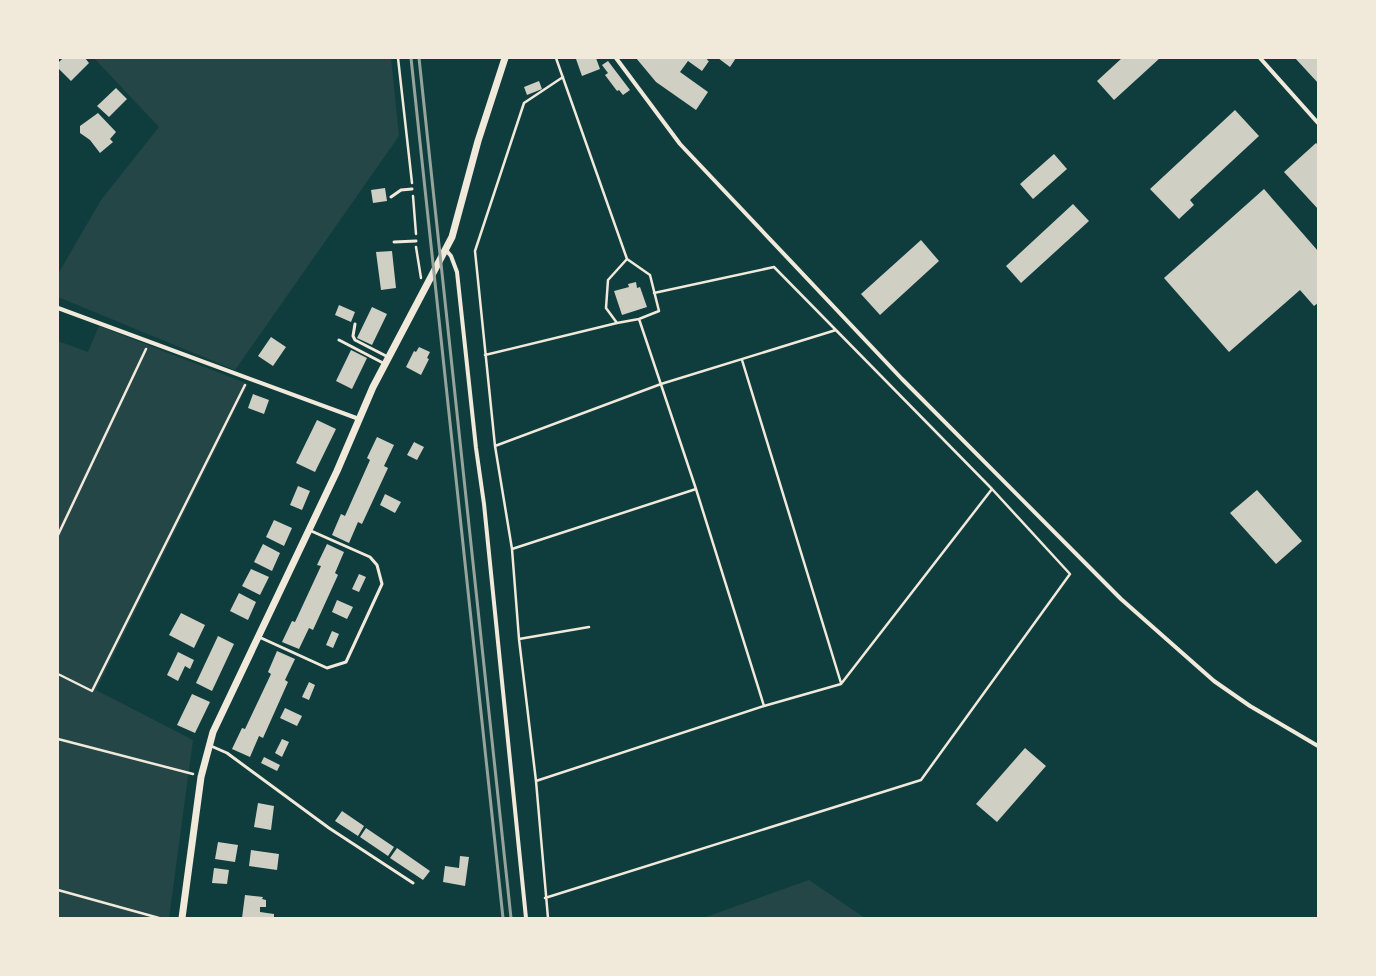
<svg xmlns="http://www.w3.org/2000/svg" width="1376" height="976" font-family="Helvetica,sans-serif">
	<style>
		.green { fill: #244646 }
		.building { fill: #cfcfc3 }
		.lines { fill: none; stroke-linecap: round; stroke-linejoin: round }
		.path { stroke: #f1e9da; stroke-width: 2.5 }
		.service { stroke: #f1e9da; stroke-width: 3 }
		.minor { stroke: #f1e9da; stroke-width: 4 }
		.tertiary { stroke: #f1e9da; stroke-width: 7 }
		.rail { stroke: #97a49c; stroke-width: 3 }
	</style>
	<rect width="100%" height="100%" fill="#0f3d3e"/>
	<path class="green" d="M94,58h297l8,78 -164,234 -177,-73v-23l43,-74 58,-73z
		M99,326l149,58 -152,306 97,50 -24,178h-111v-577l30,11z
		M809,880l56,38h-162z"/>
	<path class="building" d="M63,58h22l4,5 -18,18 -13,-13v-5z
		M596,58l4,11 -18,7 -6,-17z
		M636,58h72l-1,2 2,1 -7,10 -14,-10 -8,11 28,20 -12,18 -40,-28z
		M718,58h18l-6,9z
		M1122,58h38l-46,42 -17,-19z
		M1295,58h23v25z
		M608,61l22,29 -7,5 -4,-5 -2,1 -12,-16 3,-2 -6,-8z
		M539,81l3,8 -15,6 -3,-8z
		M116,88l11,11 -18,18 -12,-11z
		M1235,110l24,26 -69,64 4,5 -15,14 -29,-30z
		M98,113l18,19 -6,7 3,3 -13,11 -10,-13 -10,-7v-7z
		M1316,143l2,2v64l-34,-37z
		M1054,154l13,15 -34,30 -13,-15z
		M385,188l2,13 -14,2 -2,-13z
		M1264,189l54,62v52l-4,3 -14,-16 -71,62 -65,-74z
		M1073,204l16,17 -68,62 -15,-17z
		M921,240l18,21 -59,54 -19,-21z
		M392,251l4,37 -15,2 -5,-38z
		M636,282l1,6 3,-1 7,20 -25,8 -8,-24 15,-4 -1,-3z
		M339,305l16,7 -4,10 -16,-7z
		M372,307l15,7 -15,31 -15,-7z
		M271,337l15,10 -13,19 -15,-10z
		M419,347l11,5 -3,6 2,1 -8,16 -15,-8 8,-16 2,1z
		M351,350l16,8 -15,31 -16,-8z
		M253,394l16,6 -5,14 -16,-6z
		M317,420l19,9 -21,43 -19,-9z
		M377,437l17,8 -10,21 4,2 -26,56 -4,-2 -9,21 -17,-8 9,-21 4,2 25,-56 -3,-2z
		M414,442l10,5 -7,13 -10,-5z
		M298,486l12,5 -8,19 -12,-5z
		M1257,490l45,51 -26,23 -46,-51z
		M385,494l16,8 -6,11 -15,-8z
		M274,520l18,8 -8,18 -18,-9z
		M263,544l17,9 -8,18 -18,-9z
		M327,544l17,8 -9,21 3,2 -25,55 -4,-2 -10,21 -17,-7 10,-21 3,1 26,-56 -4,-1z
		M251,569l18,8 -9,18 -18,-9z
		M359,574l7,3 -7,15 -7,-3z
		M239,593l17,9 -8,18 -18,-9z
		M337,600l16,7 -6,12 -15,-7z
		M181,613l24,12 -11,23 -25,-13z
		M332,631l7,3 -6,14 -7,-3z
		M218,636l16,8 -22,47 -16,-8z
		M277,651l18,8 -10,21 3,2 -25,56 -4,-2 -9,21 -18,-8 10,-21 3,1 26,-55 -3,-2z
		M178,652l16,8 -4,9 -5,-3 -7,15 -11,-6z
		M309,682l6,3 -6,15 -7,-3z
		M192,694l18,8 -15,31 -18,-8z
		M285,708l17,8 -5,10 -17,-8z
		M282,739l7,3 -7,15 -7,-4z
		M1025,748l21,18 -49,56 -21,-18z
		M264,757l16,8 -3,6 -16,-8z
		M258,803l16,3 -3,24 -17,-3z
		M342,811l22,15 -6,10 -23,-15z
		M366,828l28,19 -6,9 -28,-19z
		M218,842l20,3 -3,17 -20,-3z
		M397,848l33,23 -7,9 -33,-22z
		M251,850l28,4 -2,16 -28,-4z
		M460,856l9,1 -4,29 -22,-4 2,-16 14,2z
		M214,868l15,2 -2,14 -15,-1z
		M245,895l18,2 -1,2 4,1v7h-6v5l14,2v4h-32z"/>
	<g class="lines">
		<path class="path" d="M398,58l14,125
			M556,58l71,201 23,16 9,36 -20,8 57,170 68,217
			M413,196l3,38
			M416,247l5,31
			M627,259l-19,21 -2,28 11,15 22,-4
			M485,355l132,-32
			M742,360l99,323
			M495,446l166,-62 175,-54
			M58,535l88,-186
			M512,549l184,-60
			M519,639l70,-12
			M58,674l34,17 153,-306
			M58,739l135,35
			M536,781l228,-75 77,-22 151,-195
			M58,890l101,28
			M545,898l376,-118 149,-206 -78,-85 -218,-222 -120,26
			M548,918l-12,-137 -17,-142 -7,-90 -17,-103 -20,-195 49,-148 39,-26"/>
		<path class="service" d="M391,197l10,-7 11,-1
			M394,242l22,-1
			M355,324l-2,12 2,4 33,17
			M339,340l46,24
			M259,637l68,31 19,-6 36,-78 -5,-19 -7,-8 -61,-27
			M211,746l16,7 102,75 84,55"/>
		<path class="minor" d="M616,58l64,86 222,235 219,220 93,82 36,25 68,40
			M1260,58l58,65
			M446,250l5,6 6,16 19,176 8,56 42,414
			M58,308l301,111"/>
		<path class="tertiary" d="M182,918l19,-141 12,-45 124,-261 36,-84 79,-150 26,-96 27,-83"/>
		<path class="rail" d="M411,58l92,860
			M419,58l92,860"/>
	</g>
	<rect width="1376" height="976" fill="none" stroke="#f1e9da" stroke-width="118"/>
</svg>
